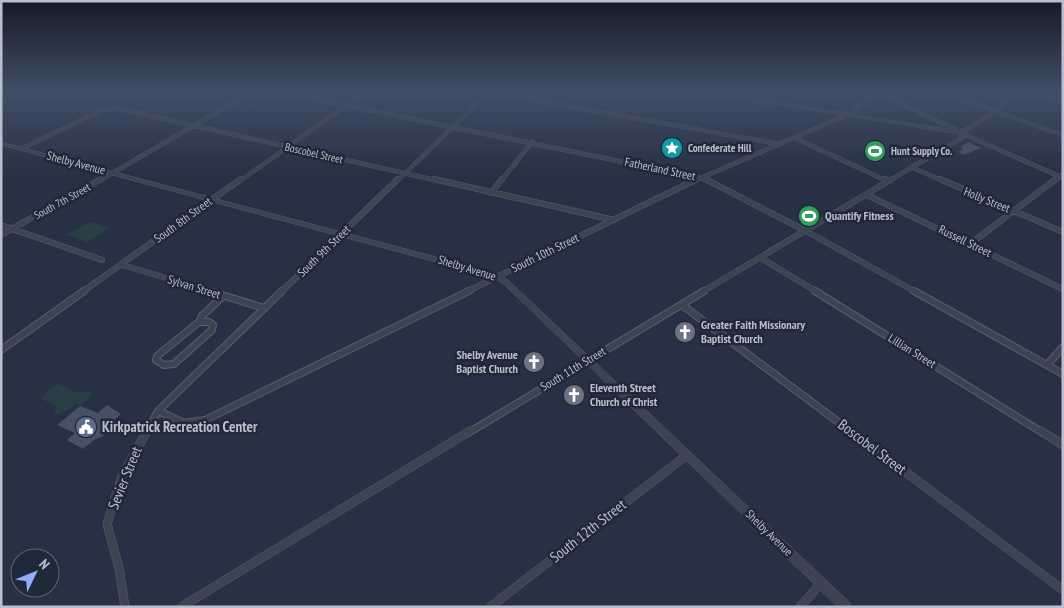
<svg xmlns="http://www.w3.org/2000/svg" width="1064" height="608" font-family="'PT Sans Narrow',sans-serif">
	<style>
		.green { fill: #293f45 }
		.building { fill: #465066 }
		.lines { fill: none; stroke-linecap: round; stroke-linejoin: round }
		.minor-far3-casing { stroke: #575e6e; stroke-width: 4.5 }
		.minor-far2-casing { stroke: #575e6e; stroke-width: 6 }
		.minor-far1-casing { stroke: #575e6e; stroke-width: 8 }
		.minor-casing { stroke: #575e6e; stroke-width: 9 }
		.tertiary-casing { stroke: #575e6e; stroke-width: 1 }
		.minor-far3 { stroke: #3c4353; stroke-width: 4 }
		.minor-far2 { stroke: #3c4353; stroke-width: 5 }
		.minor-far1 { stroke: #3c4353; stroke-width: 6 }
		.minor { stroke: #3c4353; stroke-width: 8 }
		.tertiary { fill: #3c4353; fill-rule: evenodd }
		.labels { text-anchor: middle; stroke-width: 5; stroke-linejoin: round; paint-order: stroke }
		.far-poi-label { font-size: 11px; font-weight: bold; fill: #b9bfcd; stroke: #202839; text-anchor: start }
		.far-street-label { font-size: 11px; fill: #b9bfcd; stroke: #202839 }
		.street-label { font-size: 12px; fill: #b9bfcd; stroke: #202839 }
		.poi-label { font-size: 12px; font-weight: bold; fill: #b9bfcd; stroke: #202839; text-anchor: start }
		.near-poi-label { font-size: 15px; font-weight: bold; fill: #b9bfcd; stroke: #202839; text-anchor: start }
		.near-street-label { font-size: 15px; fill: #b9bfcd; stroke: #202839 }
	</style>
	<rect width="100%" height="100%" fill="#273044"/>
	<path class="green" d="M90,222l19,6 -21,14 -21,-7z
		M59,384l17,8h16l-2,4 -10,10 -4,-3 -10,8 -12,4 2,-9 -4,-3 -12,-4 12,-13z"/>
	<path class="building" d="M969,142l12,6 -17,7 -6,-3 5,-3 -3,-2z
		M107,405l14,9 -7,6 2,1 -6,5 2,2 -9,8 -9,4 -11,9 -16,-9 8,-7 -18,-8 23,-19 18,7z"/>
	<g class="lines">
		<g class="minor-far3-casing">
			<path id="minor-far3" d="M275,91l427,87 5,3
				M937,91l126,44
				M1027,91l36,12
				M488,92l291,52
				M876,92l79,37 8,8 -74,44
				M795,138l92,43
				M21,149l81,-39 14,-2 323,73
				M911,167l32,14
				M99,181l154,-90
				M240,181l126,-90
				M397,181l93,-90
				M501,181l31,-39
				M694,181l157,-68 25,-21
				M1054,181l9,-7"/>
		</g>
		<g class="minor-far2-casing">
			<path id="minor-far2" d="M434,179l180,41
				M705,179l101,52 110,61
				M885,179l3,2
				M940,179l123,53
				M491,193l11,-14
				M867,195l196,94
				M1,225l101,35
				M1,235l100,-56
				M970,244l86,-65
				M761,258l56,34
				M123,265l90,27
				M82,292l159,-113
				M281,292l117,-113
				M466,292l231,-113
				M702,292l190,-113"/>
		</g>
		<g class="minor-far1-casing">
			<path id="minor-far1" d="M209,291l55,17
				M815,291l228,142
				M914,291l149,83
				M682,305l171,128
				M199,322h10l4,3 -1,5 -38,34 -10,1 -8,-5 1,-4z
				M199,322l3,-6 21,-20
				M1,350l83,-59
				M1047,365l16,-18
				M158,411l26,12 21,-3 264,-129
				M146,433l12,-22 124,-120
				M468,433l236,-142"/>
		</g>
		<g class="minor-casing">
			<path id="minor" d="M851,431l212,159
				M1041,431l22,14
				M125,607l-6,-39 -12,-44 15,-48 25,-45
				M181,607l289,-176
				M490,607l197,-152
				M800,607l21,-24"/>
		</g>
		<g class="tertiary-casing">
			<path id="tertiary" d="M693,91h11l256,40 35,-21 17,-19h5l-18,21 -34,21 98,43v4l-103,-46z
				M1,142l499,132 10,8 340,321 1,4h-13l-332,-321 -10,-8 -495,-133z"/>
		</g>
		<use href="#minor-far3" class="minor-far3"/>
		<use href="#minor-far2" class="minor-far2"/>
		<use href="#minor-far1" class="minor-far1"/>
		<use href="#minor" class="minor"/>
		<use href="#tertiary" class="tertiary"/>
	</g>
	<linearGradient id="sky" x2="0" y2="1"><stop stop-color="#151a25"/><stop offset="0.52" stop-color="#414e67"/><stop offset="1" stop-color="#414e67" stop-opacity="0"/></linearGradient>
	<rect width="1064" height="176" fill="url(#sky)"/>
	<defs>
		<g id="sight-disc" transform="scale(1.125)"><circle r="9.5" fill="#0f9aa8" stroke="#202839"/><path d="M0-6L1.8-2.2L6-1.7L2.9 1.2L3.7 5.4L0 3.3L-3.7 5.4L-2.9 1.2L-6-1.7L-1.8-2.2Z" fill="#fff"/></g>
		<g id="stadium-disc" transform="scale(1.125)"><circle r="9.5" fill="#2e9e5b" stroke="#202839"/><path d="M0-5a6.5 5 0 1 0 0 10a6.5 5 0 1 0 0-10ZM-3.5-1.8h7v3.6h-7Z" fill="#fff"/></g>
		<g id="church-disc" transform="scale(1.125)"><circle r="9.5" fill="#6b7280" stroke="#202839"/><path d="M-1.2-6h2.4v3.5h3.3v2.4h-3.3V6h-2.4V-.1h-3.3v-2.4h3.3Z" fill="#fff"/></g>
		<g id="civic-disc" transform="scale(1.125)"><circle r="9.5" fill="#5c6f8a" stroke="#202839"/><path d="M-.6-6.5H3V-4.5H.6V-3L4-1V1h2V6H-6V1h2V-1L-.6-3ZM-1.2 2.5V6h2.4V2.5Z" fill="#fff"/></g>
	</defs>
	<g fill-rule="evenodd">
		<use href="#sight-disc" x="672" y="148"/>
		<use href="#stadium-disc" x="875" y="151"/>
		<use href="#stadium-disc" x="809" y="216"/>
		<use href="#church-disc" x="685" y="332"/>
		<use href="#church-disc" x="534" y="362"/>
		<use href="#church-disc" x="574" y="395"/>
		<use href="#civic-disc" x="86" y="427"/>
	</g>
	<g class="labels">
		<g class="far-poi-label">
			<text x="688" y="152">Confederate Hill</text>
			<text x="891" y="155">Hunt Supply Co.</text>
		</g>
		<g class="far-street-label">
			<text transform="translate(314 153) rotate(13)" y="4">Boscobel Street</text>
			<text transform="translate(62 201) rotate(-29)" y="4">South 7th Street</text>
		</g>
		<g class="street-label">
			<text transform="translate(76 163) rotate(15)" y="4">Shelby Avenue</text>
			<text transform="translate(660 169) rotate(12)" y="4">Fatherland Street</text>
			<text transform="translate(987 200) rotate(22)" y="4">Holly Street</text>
			<text transform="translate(183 220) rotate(-36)" y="4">South 8th Street</text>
			<text transform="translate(965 241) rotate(26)" y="4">Russell Street</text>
			<text transform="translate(324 251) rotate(-44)" y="4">South 9th Street</text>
			<text transform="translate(545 253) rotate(-26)" y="4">South 10th Street</text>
			<text transform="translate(467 268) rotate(17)" y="4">Shelby Avenue</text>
			<text transform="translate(194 287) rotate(17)" y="4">Sylvan Street</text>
			<text transform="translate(912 351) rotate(32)" y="4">Lillian Street</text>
			<text transform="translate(573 369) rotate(-31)" y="4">South 11th Street</text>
			<text transform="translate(769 533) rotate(44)" y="4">Shelby Avenue</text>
		</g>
		<g class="poi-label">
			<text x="825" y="220">Quantify Fitness</text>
			<text x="701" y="329">Greater Faith Missionary<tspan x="701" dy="14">Baptist Church</tspan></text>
			<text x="518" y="359" text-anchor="end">Shelby Avenue<tspan x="518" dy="14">Baptist Church</tspan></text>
			<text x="590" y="392">Eleventh Street<tspan x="590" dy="14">Church of Christ</tspan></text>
		</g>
		<g class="near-poi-label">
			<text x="102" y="432">Kirkpatrick Recreation Center</text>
		</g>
		<g class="near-street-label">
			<text transform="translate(872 447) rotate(37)" y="5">Boscobel Street</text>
			<text transform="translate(125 478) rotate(-68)" y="5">Sevier Street</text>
			<text transform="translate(588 531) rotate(-38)" y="5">South 12th Street</text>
		</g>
	</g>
	<rect width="1064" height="608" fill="none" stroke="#b9bfcd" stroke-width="5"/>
	<g transform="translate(35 573) rotate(47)"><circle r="24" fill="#202839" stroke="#5d6474"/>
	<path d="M0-4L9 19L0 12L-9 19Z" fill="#92aef9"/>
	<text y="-8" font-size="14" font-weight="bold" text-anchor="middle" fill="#b9bfcd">N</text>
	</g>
</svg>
